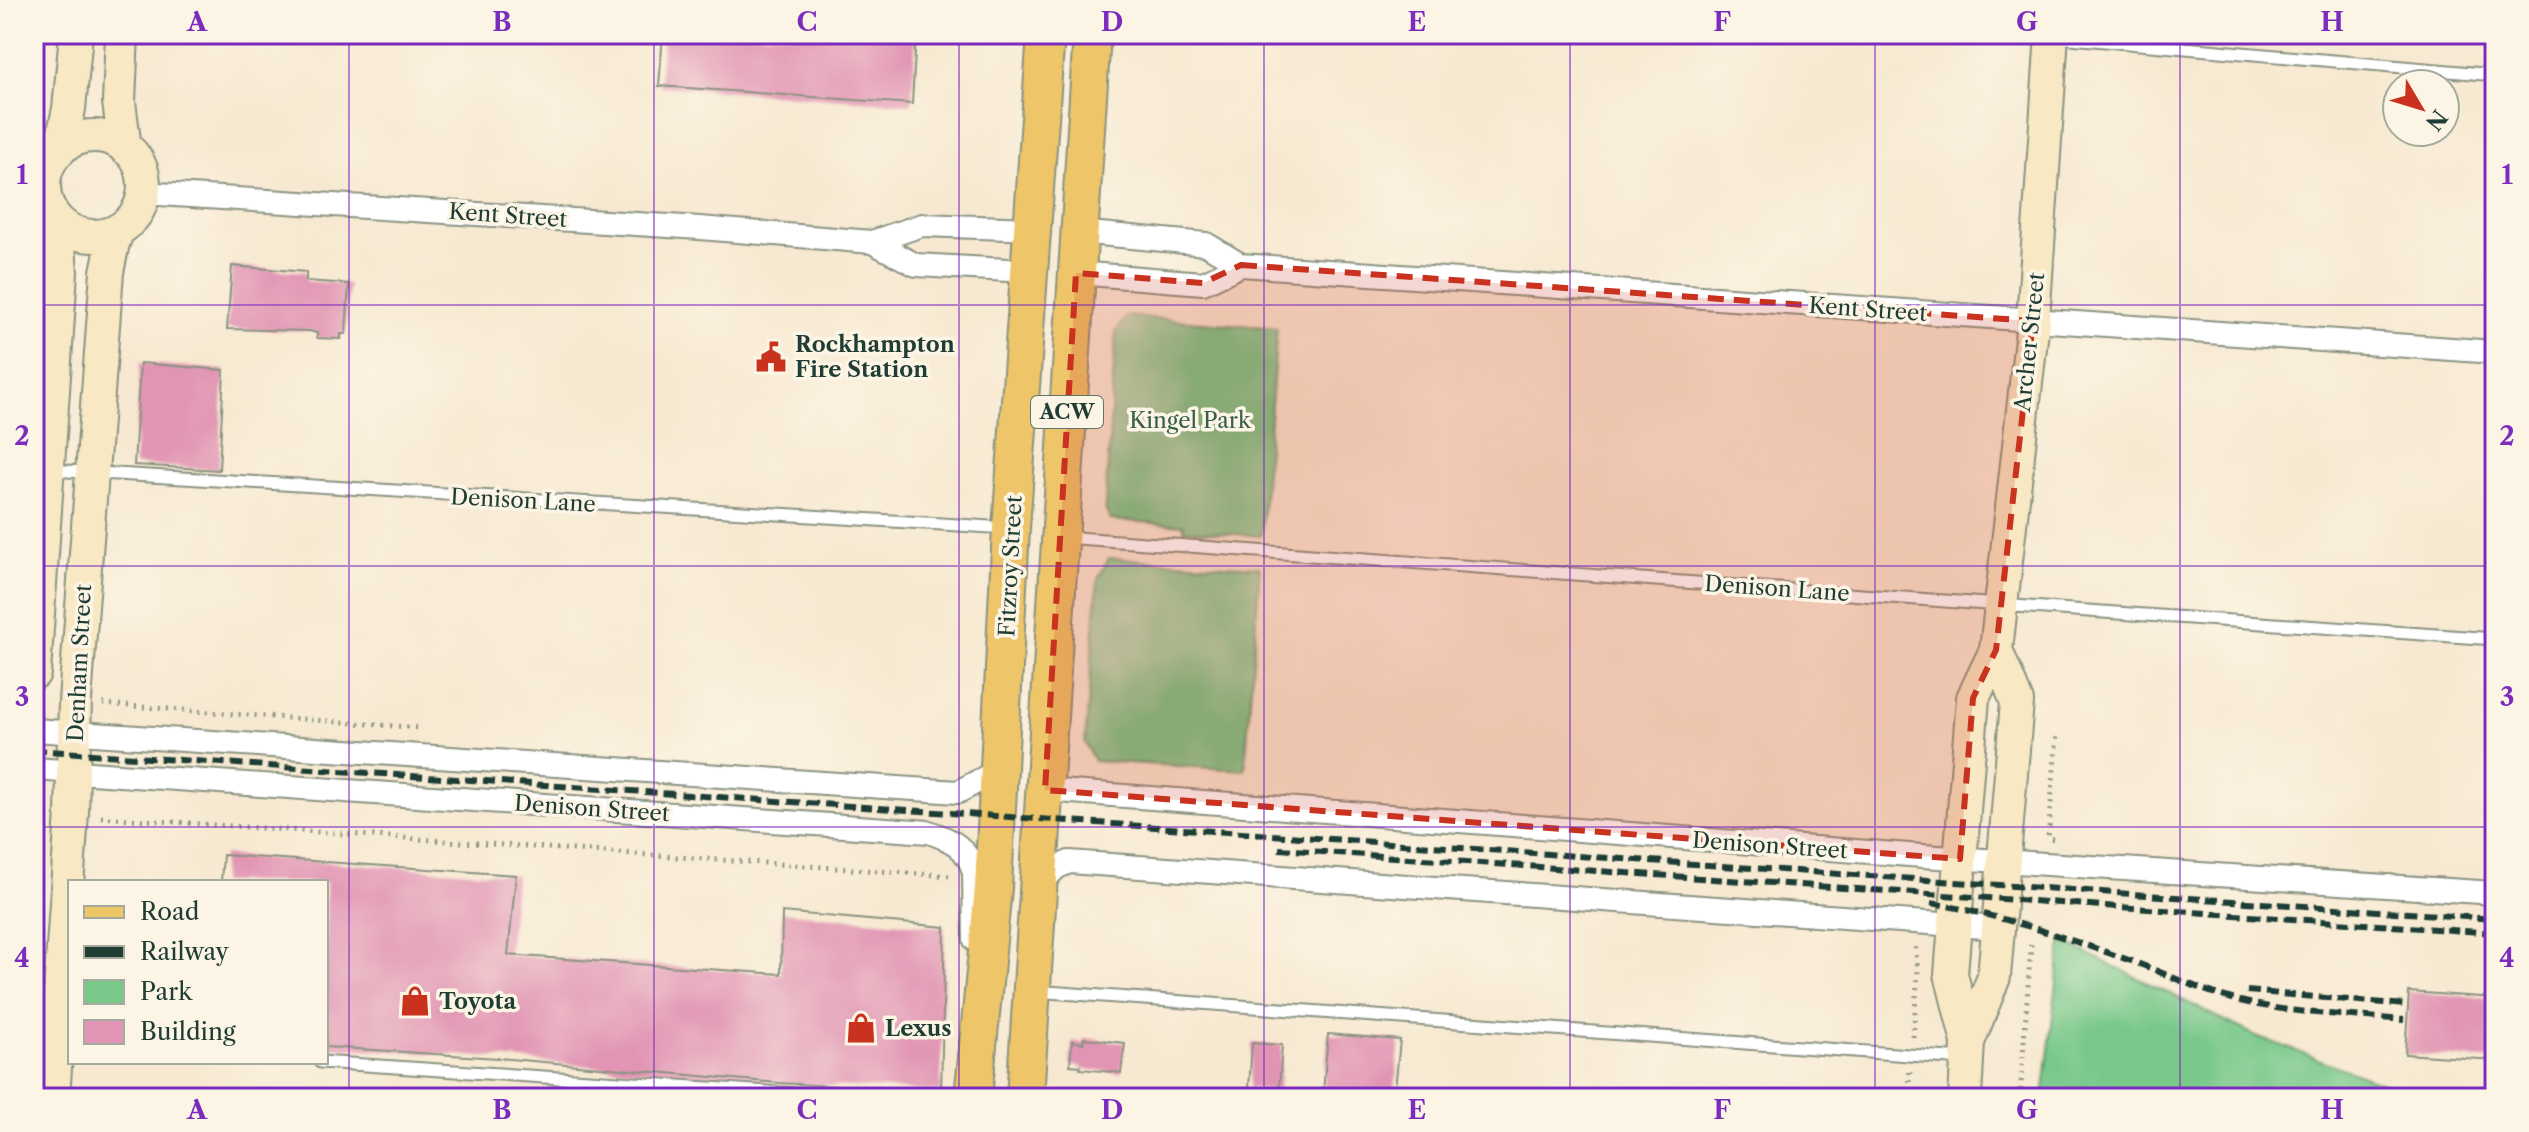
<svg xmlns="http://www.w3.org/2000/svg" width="2529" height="1132" font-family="'Libre Caslon Text',serif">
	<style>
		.green { fill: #78c88a; stroke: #4c825f; stroke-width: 2 }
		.building { fill: #e194b3 }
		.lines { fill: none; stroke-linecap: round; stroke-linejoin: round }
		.lane-casing { stroke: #8b9382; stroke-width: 15 }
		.street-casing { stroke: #8b9382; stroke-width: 26 }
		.secondary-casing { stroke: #8b9382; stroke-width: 36 }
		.primary-casing { stroke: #8b9382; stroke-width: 40 }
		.path { stroke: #8b9382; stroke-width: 5; stroke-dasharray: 2 6; stroke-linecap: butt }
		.lane { stroke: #fff; stroke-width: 11 }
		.street { stroke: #fff; stroke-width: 22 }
		.secondary { stroke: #f8e8c3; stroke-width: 32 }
		.primary { stroke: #eec569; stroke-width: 36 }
		.rail { stroke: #1f3d34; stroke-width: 6; stroke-dasharray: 12 6; stroke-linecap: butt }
		.marked { fill: #c8321e; fill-opacity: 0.2; stroke: #c8321e; stroke-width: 6; stroke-dasharray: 16 10; stroke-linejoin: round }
		.grid { fill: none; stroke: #7b2cbf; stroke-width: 2; stroke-opacity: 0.55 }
		.labels { text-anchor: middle; stroke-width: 7; stroke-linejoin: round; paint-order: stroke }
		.shield { fill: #fcf5e5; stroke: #617469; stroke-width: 2 }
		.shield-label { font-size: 20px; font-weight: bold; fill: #1f3d34 }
		.street-label { font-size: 22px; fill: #1f3d34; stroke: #fcf5e5 }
		.poi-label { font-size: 22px; font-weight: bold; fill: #1f3d34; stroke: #fcf5e5; text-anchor: start }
		.park-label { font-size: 22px; fill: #35604a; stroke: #fcf5e5 }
		.neatline { fill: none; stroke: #7b2cbf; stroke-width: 3 }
		.grid-label { font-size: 26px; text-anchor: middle; font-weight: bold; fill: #7b2cbf }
	</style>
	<rect width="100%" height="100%" fill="#fcf5e5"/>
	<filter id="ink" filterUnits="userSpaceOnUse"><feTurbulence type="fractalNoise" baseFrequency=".0125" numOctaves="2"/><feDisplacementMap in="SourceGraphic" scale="16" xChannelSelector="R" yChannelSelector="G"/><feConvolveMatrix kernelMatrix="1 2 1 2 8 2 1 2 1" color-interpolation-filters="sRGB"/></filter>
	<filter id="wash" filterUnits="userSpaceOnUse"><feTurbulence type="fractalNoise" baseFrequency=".006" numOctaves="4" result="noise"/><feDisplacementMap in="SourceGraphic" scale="32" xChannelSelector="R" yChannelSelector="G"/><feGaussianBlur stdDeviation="1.8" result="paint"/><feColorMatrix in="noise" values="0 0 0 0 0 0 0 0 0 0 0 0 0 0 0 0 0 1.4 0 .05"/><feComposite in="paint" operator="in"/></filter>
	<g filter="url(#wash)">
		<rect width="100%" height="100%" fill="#f7e9d1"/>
		<path class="green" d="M1126,316l151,12 -16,208 -77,-6v-5l-74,-5 -5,-12 11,-176z
			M1109,558l151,9 -15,203 -151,-9 -9,-18 13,-165z
			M2062,941l194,95 166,62h-379z"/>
		<g id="blocks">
			<path class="building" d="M663,34h253l-4,70 -253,-18z
				M232,266l74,6v9l43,3 -3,50h-5v5l-24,-1v-5l-7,-2 -83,-2z
				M140,363l84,7 -5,100 -85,-5z
				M223,855l293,20 -8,80 273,19 1,-62 163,15 -4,165 -162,-9 -281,-25 -172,-11v-165h-105z
				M2409,992l86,6v62l-90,-6z
				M1328,1034l72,6 -6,58h-32l-39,-5z
				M1084,1038l41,5 -4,30 -41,-4 1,-3 -11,-1 2,-24 11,2z
				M1252,1043l30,2 -3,45 -30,-2z"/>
		</g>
	</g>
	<g filter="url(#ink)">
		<use href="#blocks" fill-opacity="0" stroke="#8b9382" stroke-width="2"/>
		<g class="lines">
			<g class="lane-casing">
				<path id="lane" d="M2024,34l471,41
					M50,470l957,58
					M1063,537l937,68 495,34
					M1034,991l929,68
					M34,1041l19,3
					M320,1062l537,36"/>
			</g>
			<g class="street-casing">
				<path id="street" d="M34,179h10
					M143,193l557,35 172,14 44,23 113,6
					M1079,232l127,12 35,21 1254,87
					M872,242l50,-17 110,4
					M1076,273l127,10 38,-18
					M34,730l924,62 41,-22
					M34,769l895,63c23,8 38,15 45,40l1,68
					M1045,790l878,66 572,37
					M1039,886l17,-18 13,-6 929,66"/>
			</g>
			<g class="secondary-casing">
				<path id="secondary" d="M122,34l-3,68 6,46
					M44 186a50 50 0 1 1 100 0a50 50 0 1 1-100 0Z
					M60,150l9,-41 7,-75
					M34,673l27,-401 -4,-52
					M1968,1042l26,-65 23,-275 -21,-52
					M53,1098l19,-285 3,-112 32,-429 6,-29 5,-13
					M1965,1098l3,-56 -17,-68 22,-276 23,-48 37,-329 19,-287"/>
			</g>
			<g class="primary-casing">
				<path id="primary" d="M973,1098l20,-210 18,-360 35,-494
					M1025,1098l67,-1064"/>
			</g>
			<path class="path" d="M103,704l317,24
				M101,817l850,59
				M2053,839l-5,-1 9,-104
				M1913,1037l5,-66 -3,-27
				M1909,1098l1,-27
				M2020,1098l11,-154"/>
			<use href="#lane" class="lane"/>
			<use href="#street" class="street"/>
			<use href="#secondary" class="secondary"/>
			<use href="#primary" class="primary"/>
			<path class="rail" d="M34,750l2461,169
				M1279,849l1216,84
				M1931,903c71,12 138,36 206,60 34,13 67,29 103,38 53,13 110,14 164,19
				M2247,991l159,14"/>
		</g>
	</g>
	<path class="marked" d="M1241,265l792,56 -37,329 -23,48 -13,161 -915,-69 31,-517 127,10z"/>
	<path class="grid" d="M349,34v1064M654,34v1064M959,34v1064M1264,34v1064M1570,34v1064M1875,34v1064M2180,34v1064M34,305h2461M34,566h2461M34,827h2461"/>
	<defs>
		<g id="civic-bare" transform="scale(2.4)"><path d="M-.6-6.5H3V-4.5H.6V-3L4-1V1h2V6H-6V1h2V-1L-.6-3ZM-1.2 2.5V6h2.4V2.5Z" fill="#c8321e" stroke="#fcf5e5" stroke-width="2.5" paint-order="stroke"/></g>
		<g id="shop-bare" transform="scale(2.4)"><path d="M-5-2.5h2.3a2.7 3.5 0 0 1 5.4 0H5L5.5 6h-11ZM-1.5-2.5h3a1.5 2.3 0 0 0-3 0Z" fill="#c8321e" stroke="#fcf5e5" stroke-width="2.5" paint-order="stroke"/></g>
	</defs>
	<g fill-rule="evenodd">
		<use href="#civic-bare" x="771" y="357"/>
		<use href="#shop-bare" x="415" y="1001"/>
		<use href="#shop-bare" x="861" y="1028"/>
	</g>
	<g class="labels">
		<rect class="shield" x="1031" y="396" width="72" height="32" rx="6"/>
		<g class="shield-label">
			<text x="1067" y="419">ACW</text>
		</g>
		<g class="street-label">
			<text transform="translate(508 215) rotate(4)" y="8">Kent Street</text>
			<text transform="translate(1868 309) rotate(4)" y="8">Kent Street</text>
			<text transform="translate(2029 342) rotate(-84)" y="8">Archer Street</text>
			<text transform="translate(523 500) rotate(3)" y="8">Denison Lane</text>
			<text transform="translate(1010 566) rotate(-87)" y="8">Fitzroy Street</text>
			<text transform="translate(1777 588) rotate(4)" y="8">Denison Lane</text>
			<text transform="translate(79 663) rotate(-87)" y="8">Denham Street</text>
			<text transform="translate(592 808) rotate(4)" y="8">Denison Street</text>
			<text transform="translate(1770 845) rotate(4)" y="8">Denison Street</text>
		</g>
		<g class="poi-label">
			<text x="795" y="352">Rockhampton<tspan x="795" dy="25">Fire Station</tspan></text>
			<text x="439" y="1009">Toyota</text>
			<text x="885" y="1036">Lexus</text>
		</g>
		<g class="park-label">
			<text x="1190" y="428">Kingel Park</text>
		</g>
	</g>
	<rect width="2529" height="1132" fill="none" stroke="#fcf5e5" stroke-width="88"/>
	<rect x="68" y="880" width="260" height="184" fill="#fcf5e5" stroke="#a4ab9e" stroke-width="2"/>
	<rect x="84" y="906" width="40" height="12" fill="#eec569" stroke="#a4ab9e" stroke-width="2"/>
	<text x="140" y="920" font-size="24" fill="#1f3d34">Road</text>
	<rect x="84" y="946" width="40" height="12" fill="#1f3d34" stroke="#a4ab9e" stroke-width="2"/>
	<text x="140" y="960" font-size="24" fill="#1f3d34">Railway</text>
	<rect x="84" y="980" width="40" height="24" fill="#78c88a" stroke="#a4ab9e" stroke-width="2"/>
	<text x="140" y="1000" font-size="24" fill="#1f3d34">Park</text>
	<rect x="84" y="1020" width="40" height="24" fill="#e194b3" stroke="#a4ab9e" stroke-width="2"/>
	<text x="140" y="1040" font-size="24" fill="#1f3d34">Building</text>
	<g transform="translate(2421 108) rotate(128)"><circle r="38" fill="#fcf5e5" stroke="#a4ab9e" stroke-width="2"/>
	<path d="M0-6L14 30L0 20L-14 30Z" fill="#c8321e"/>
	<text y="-12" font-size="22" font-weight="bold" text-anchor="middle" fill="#1f3d34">N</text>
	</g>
	<rect x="44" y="44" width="2441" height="1044" class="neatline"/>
	<g class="grid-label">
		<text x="197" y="31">A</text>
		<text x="502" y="31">B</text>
		<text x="807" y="31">C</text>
		<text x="1112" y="31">D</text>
		<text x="1417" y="31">E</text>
		<text x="1722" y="31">F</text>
		<text x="2027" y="31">G</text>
		<text x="2332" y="31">H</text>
		<text x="22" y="184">1</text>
		<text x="2507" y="184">1</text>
		<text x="22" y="445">2</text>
		<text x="2507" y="445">2</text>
		<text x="22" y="706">3</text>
		<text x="2507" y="706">3</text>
		<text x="22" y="967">4</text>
		<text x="2507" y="967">4</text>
		<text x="197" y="1119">A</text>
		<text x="502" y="1119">B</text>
		<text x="807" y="1119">C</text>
		<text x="1112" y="1119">D</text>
		<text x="1417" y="1119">E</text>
		<text x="1722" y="1119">F</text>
		<text x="2027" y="1119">G</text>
		<text x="2332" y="1119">H</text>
	</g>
</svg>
